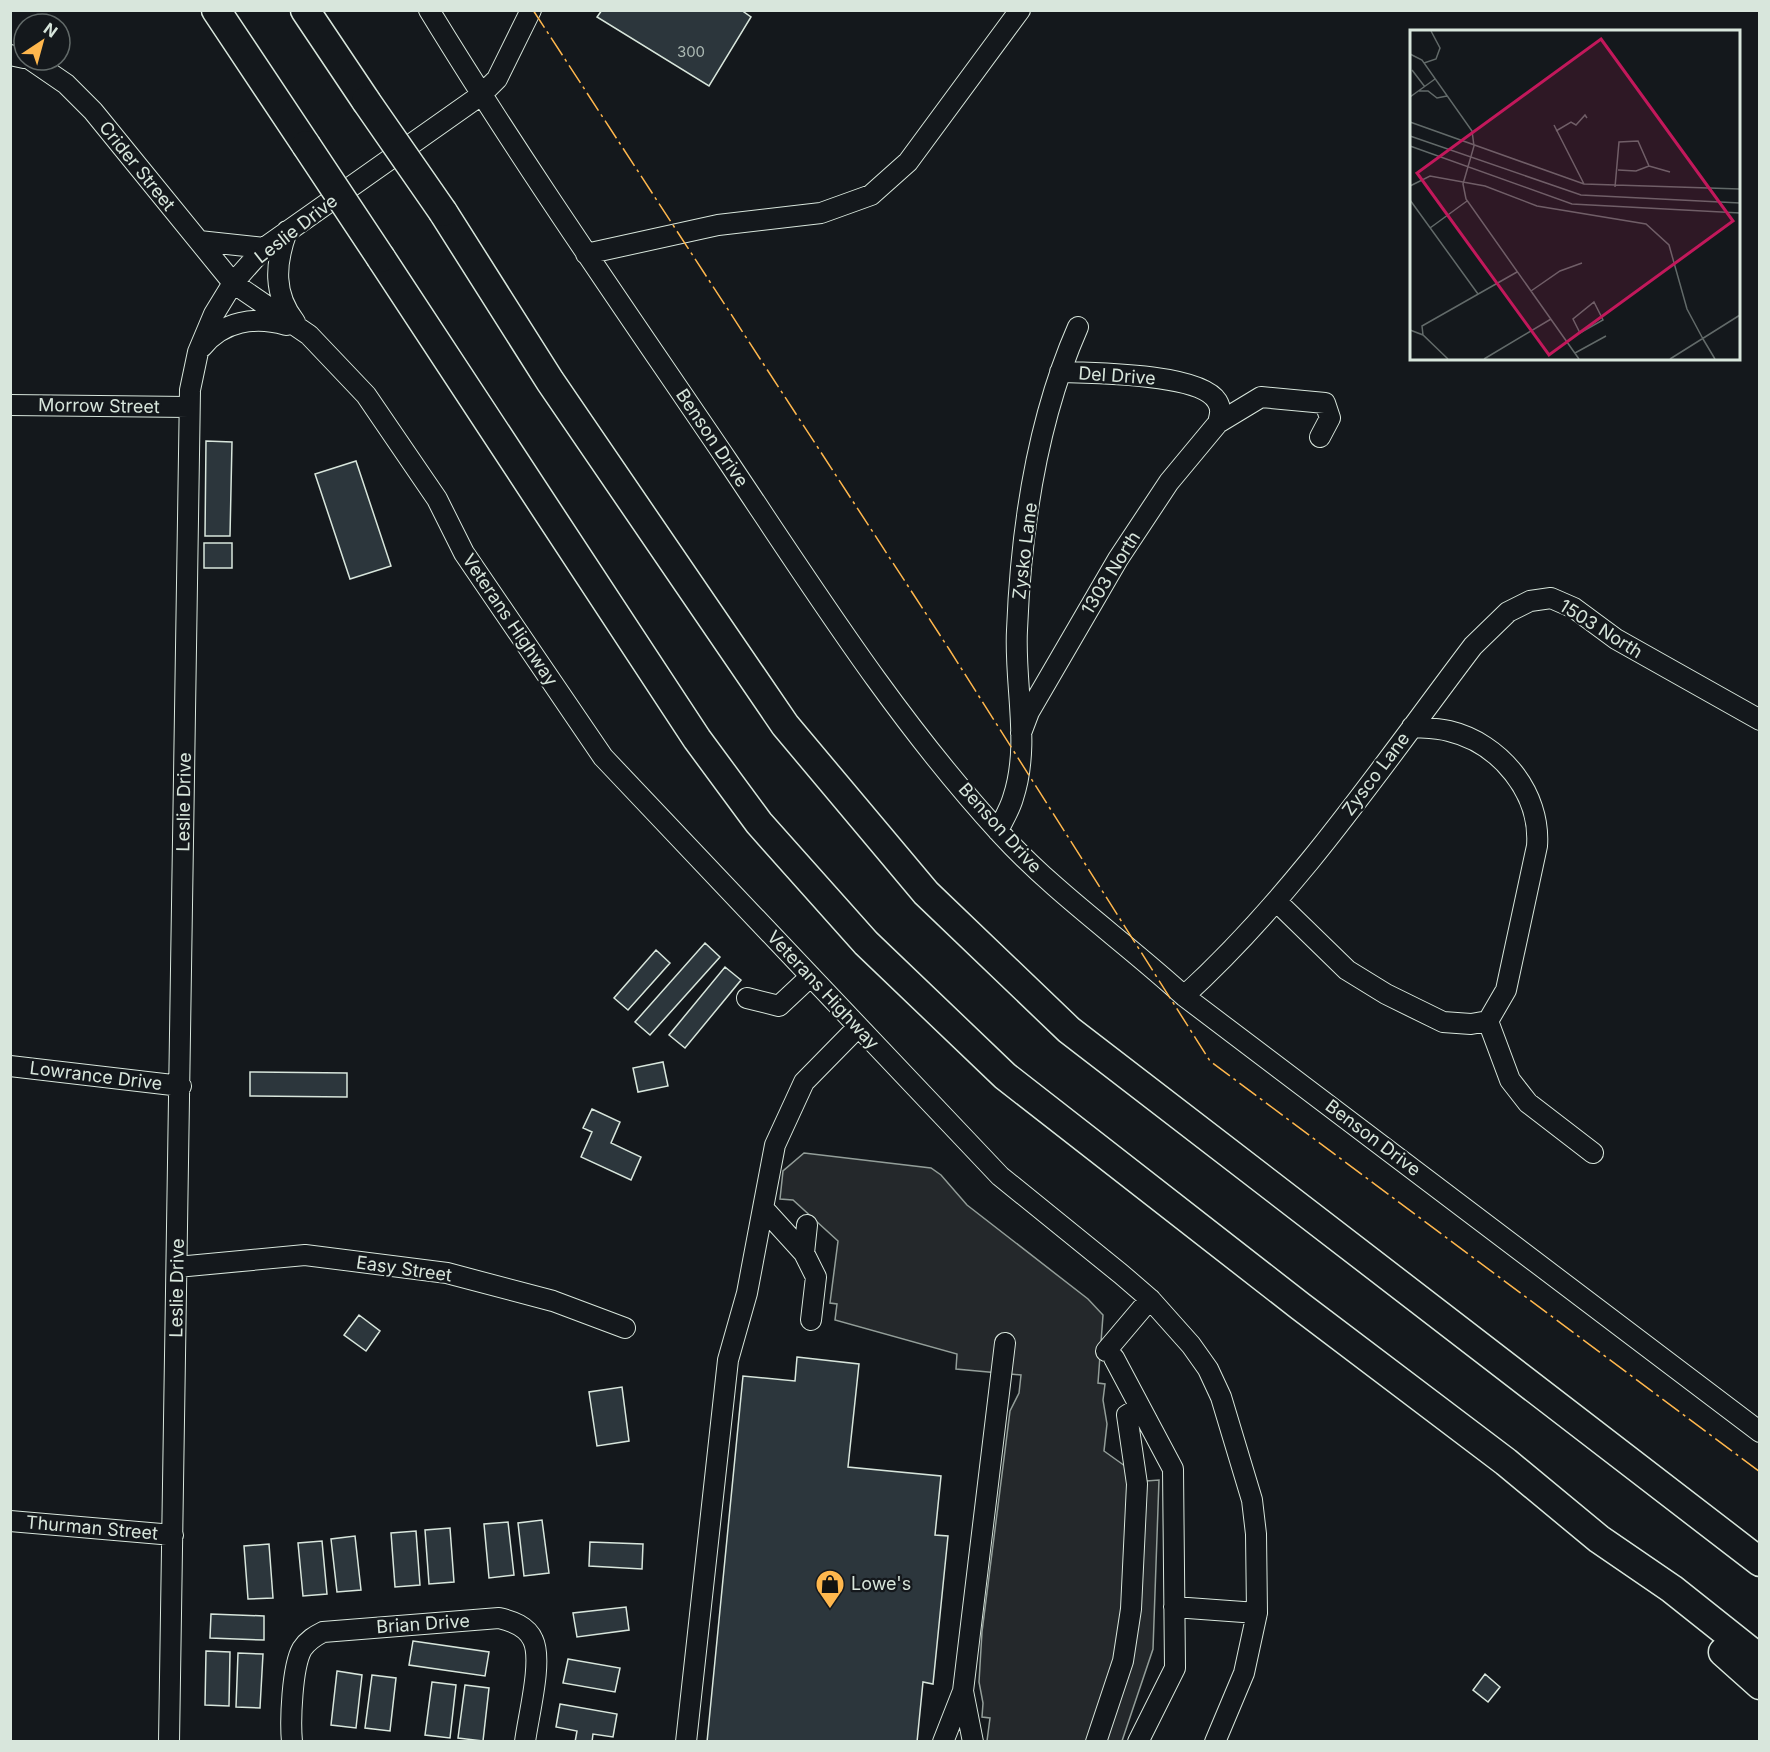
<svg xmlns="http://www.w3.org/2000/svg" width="1770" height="1752" font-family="Inter,sans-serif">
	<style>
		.parking { fill: #24282b; stroke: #939e99; stroke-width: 1.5 }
		.building { fill: #2c363c; stroke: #d8e6dc; stroke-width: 1.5 }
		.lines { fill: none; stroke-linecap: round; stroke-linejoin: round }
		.minor-casing { stroke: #d8e6dc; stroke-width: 22 }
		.highway-casing { stroke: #d8e6dc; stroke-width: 31 }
		.minor { stroke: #14181c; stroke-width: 20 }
		.highway { stroke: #14181c; stroke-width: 28 }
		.highway-bridge-casing { stroke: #d8e6dc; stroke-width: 31; stroke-linecap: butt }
		.highway-bridge { stroke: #14181c; stroke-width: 28 }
		.power { stroke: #ffb74d; stroke-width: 1.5; stroke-dasharray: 21 4.5 3 4.5; stroke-linecap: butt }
		.labels { text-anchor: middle; stroke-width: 4.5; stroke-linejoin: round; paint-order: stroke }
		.number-label { font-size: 15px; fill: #adbab4 }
		.street-label { font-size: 18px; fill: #d8e6dc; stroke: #14181c }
		.poi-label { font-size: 18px; fill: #d8e6dc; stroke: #14181c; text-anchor: start }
		.inset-road { fill: none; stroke: #626a69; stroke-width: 1.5 }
		.view { fill: #c2185b; fill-opacity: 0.15; stroke: #c2185b; stroke-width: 3 }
		.inset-edge { fill: none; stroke: #d8e6dc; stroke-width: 3 }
	</style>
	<rect width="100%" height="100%" fill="#14181c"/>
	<path class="parking" d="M804,1153l127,15 10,7 26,30 121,94 15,16 -5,68 7,1 -2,16 4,24 -3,27 42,30 13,-1 -6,169 -31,92h-135l3,-23 -8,-1 1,-14 -4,-21 3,-50 28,-221 9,-18 2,-18 -65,-6 1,-15 -122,-34 2,-16 -7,-1 8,-62 -45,-41 -13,-1 3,-28z"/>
	<path class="building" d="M602,10h139l10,7 -42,69 -112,-69z
		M206,441l26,1 -2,94h-25z
		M356,461l35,105 -41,13 -35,-105z
		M204,543h28v25h-28z
		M705,943l15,14 -70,78 -15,-13z
		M656,950l14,13 -42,47 -14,-12z
		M725,967l16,13 -56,68 -16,-13z
		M663,1062l5,24 -30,6 -5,-24z
		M250,1072l97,1v24l-97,-1z
		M592,1109l28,13 -9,21 30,14 -10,23 -50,-23 11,-25 -9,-4z
		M359,1315l21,16 -14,20 -22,-16z
		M797,1357l62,7 -11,103 93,9 -6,59 13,1 -15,148 -10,-2 -6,60h-210l36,-366 52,5z
		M622,1387l7,54 -32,5 -8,-54z
		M542,1520l7,53 -25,3 -6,-53z
		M508,1522l6,53 -25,3 -5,-54z
		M450,1528l4,54 -25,2 -4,-54z
		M416,1531l4,54 -25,2 -4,-54z
		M355,1536l6,54 -24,2 -6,-53z
		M322,1541l5,53 -24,2 -5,-53z
		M590,1542l53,2 -1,25 -53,-3z
		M269,1544l4,54 -25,1 -4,-53z
		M626,1607l3,23 -52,7 -4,-24z
		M211,1614l53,2v24l-54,-2z
		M413,1641l76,11 -4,24 -76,-11z
		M206,1651l24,1 -1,54 -24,-1z
		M238,1653l25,1 -3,54 -24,-1z
		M568,1659l52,9 -5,24 -52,-9z
		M337,1671l25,4 -6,53 -25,-3z
		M1485,1674l15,13 -12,15 -15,-12z
		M372,1675l24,3 -6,53 -25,-3z
		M432,1682l24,3 -6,53 -25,-3z
		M465,1685l24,3 -6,53 -25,-3z
		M560,1704l57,10 -4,23 -20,-3 -1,8h-17l2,-11 -21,-4z"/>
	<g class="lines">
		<g class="minor-casing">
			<path id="minor" d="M429,10c94,154 197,301 298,450 86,128 169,260 274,374 55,60 123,107 183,162l576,436
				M10,55l14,3
				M31,60l35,24 27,27 140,172 76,52 57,60 71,104 27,54 139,204 397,419 121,98 29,25 41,46 17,24 13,28 31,103 4,34 1,79 -13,60 -29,69
				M287,231c-12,33 -14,63 8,91
				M199,241l65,7
				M586,254l132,-29 103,-12 50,-18 37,-33 112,-152
				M202,347c21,-26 53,-31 84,-22
				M1060,372c31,1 140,1 157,29 5,8 3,14 1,22
				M10,405l178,2
				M1412,727c12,1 25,1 37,4 51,12 92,62 88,115l-31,144 -18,31
				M1021,733l8,-21 89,-153 51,-77 49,-59 43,-26 64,6 5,15 -10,19
				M998,831c5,-11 12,-22 15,-33 18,-54 1,-113 4,-168 4,-101 20,-210 61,-303
				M1276,901l71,69 39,24 57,28 28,2 17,-3
				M1184,996c112,-102 198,-230 289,-350l35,-34 22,-11 21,-3 23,10 42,31 144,81
				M747,998l32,8 31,-29
				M1488,1021l22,59 18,23 65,50
				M10,1066l171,20
				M763,1208l12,-63 29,-63 54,-55
				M804,1253l3,-28
				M177,1267l128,-12 142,18 106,28 72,27
				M1106,1351l44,-52
				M1114,1358l59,111 2,199 -37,74
				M10,1521l163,14
				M1174,1607l83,6
				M169,1742l21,-1352 8,-38 16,-38 19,-31 31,-35 217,-153 16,-16 34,-69
				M292,1742c-2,-21 0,-75 10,-93 6,-9 13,-13 21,-17l176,-14c13,3 28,8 34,22 10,21 -5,77 -8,102
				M686,1742l42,-382 19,-67 16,-85 41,45 12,24 -5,43
				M943,1742l20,-51
				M973,1742l-10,-51 42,-348
				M1096,1742l27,-81 8,-52 6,-125 -10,-69 13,-8"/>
		</g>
		<g class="highway-casing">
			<path id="highway" d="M216,10l90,135
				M305,10l61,91
				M443,212l107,169 235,344 141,168 143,137 691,532
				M381,258l316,481 62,84 107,120 139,133 295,230 206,156 93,77 73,50 88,70
				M1723,1652l37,33"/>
		</g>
		<use href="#minor" class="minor"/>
		<use href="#highway" class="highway"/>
		<g class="highway-bridge-casing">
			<path id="highway-bridge" d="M366,101l77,111
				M306,145l75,113"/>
		</g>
		<use href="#highway-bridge" class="highway-bridge"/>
		<path class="power" d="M533,10l416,639 261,412 550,411"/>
	</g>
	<defs>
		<g id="shop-pin" transform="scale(1.5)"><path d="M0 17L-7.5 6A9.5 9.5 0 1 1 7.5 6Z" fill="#ffb74d" stroke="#14181c"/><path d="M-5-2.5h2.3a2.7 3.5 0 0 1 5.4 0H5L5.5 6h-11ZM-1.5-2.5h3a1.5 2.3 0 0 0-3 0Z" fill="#111"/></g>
	</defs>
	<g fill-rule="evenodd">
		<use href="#shop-pin" x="830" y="1584"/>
	</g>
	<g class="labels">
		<g class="number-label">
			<text x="691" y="57">300</text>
		</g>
		<g class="street-label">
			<text transform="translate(137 166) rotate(51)" y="6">Crider Street</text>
			<text transform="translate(296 229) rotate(-38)" y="6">Leslie Drive</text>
			<text transform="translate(1117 376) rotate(4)" y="6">Del Drive</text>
			<text transform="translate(99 406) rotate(1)" y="6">Morrow Street</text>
			<text transform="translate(712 438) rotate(56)" y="6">Benson Drive</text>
			<text transform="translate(1025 551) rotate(-83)" y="6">Zysko Lane</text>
			<text transform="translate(1111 573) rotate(-58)" y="6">1303 North</text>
			<text transform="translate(510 620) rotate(56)" y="6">Veterans Highway</text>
			<text transform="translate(1601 629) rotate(32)" y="6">1503 North</text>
			<text transform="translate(1376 774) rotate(-53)" y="6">Zysco Lane</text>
			<text transform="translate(184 802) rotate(-89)" y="6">Leslie Drive</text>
			<text transform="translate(1000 828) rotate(48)" y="6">Benson Drive</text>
			<text transform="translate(823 990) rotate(47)" y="6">Veterans Highway</text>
			<text transform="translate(96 1076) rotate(7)" y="6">Lowrance Drive</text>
			<text transform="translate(1373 1138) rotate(37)" y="6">Benson Drive</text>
			<text transform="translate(404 1269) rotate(8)" y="6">Easy Street</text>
			<text transform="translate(177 1288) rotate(-89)" y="6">Leslie Drive</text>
			<text transform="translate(92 1528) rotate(5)" y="6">Thurman Street</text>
			<text transform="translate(423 1624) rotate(-4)" y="6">Brian Drive</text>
		</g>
		<g class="poi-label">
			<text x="851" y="1590">Lowe's</text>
		</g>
	</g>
	<g transform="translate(1410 30)">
		<rect width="330" height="330" fill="#14181c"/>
		<path class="inset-road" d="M0,24l12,6 50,71 2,15 -11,38 3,15 113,160M14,33l12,-4 4,-11 -9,-17M2,40l13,17M9,61h9l9,7 10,-2M0,67l25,-18M0,92l174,62 156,5M144,95l30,59M146,101l15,-9 5,3 9,-10 2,3M0,106l171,59 159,8M0,116l162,58 168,9M239,136l21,6M208,140l18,1 13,-5M0,156l20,-10 55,10 52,20 109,18 23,21 18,64 16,30M205,157l4,-45 19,-1 11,25M0,170l68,94M20,198l37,-27M121,261l29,-20 22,-8M184,272l9,18 -23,13 -7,-14zM0,300l13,5 25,24M13,305l-1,-9 95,-54M293,309l12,20M165,323l31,-17M74,329l67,-40M260,329l70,-44"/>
		<path class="view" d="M191,9l132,182 -184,134 -132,-182z"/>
		<rect width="330" height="330" class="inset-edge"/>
	</g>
	<rect width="1770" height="1752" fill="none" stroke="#d8e6dc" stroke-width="24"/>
	<g transform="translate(42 42) rotate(36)"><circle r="28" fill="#14181c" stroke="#626a69" stroke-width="1.5"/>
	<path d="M0-4.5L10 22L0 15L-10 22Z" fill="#ffb74d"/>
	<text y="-9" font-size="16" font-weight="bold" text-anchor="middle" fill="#d8e6dc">N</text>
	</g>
</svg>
